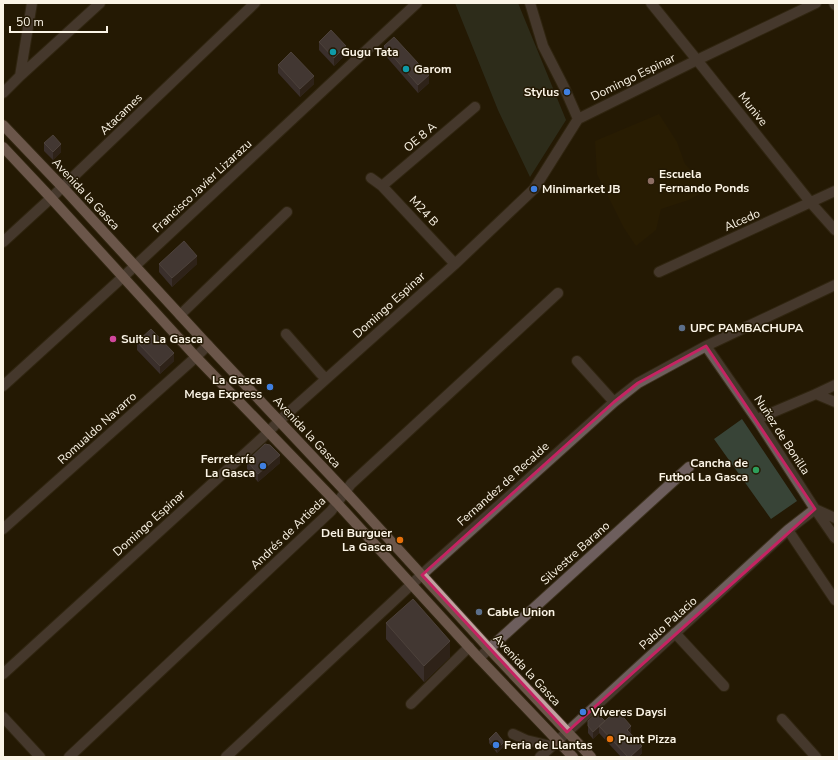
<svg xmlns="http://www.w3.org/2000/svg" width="838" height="760" font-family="'Nunito Sans',sans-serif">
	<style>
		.built { fill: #2d1f01 }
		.green { fill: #384437 }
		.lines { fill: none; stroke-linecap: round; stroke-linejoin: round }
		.minor-casing { stroke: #3e331f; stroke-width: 12 }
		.major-casing { stroke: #3e331f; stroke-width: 12 }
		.minor { stroke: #6d5e5d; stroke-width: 10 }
		.major { stroke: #c0a1a0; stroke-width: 10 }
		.wall { fill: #55495b }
		.shaded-wall { fill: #3a2e32 }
		.building { fill: #665b6a; stroke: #7e737e }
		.marked { fill: none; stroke: #c52362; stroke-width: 3; stroke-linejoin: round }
		.culture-dot { fill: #0f9aa8; stroke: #241904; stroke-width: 1.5 }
		.shop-dot { fill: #3f7fe0; stroke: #241904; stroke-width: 1.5 }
		.education-dot { fill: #8d6e63; stroke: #241904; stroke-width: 1.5 }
		.service-dot { fill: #5c6f8a; stroke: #241904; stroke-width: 1.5 }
		.hotel-dot { fill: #d1479c; stroke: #241904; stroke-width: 1.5 }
		.leisure-dot { fill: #2e9e5b; stroke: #241904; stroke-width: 1.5 }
		.food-dot { fill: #e8710a; stroke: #241904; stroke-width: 1.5 }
		.labels { text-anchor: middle; stroke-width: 3; stroke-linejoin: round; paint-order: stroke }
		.poi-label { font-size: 12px; font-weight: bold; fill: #fbf4e6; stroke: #241904; text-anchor: start }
		.street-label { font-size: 12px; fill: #fbf4e6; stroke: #241904 }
	</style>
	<rect width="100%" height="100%" fill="#241904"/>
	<path class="built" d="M659,114l18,28 8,22 24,25 -20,11 -28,9 -5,21 -20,16 -12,-18 -27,-54 -2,-33z"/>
	<path class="green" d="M455,3h63l48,117 -36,57 -32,-67z
		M742,419l55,82 -26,18 -57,-80z"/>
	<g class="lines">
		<g class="minor-casing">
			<path id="minor" d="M530,3l13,43 21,41 14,32
				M651,3l46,57 114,143 24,27
				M834,3l1,2
				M20,76l12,-73
				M3,93l17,-17 80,-73
				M371,178l11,8 73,78
				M382,186l93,-79
				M3,242l48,-44 204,-195
				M659,272l176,-81
				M180,315l107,-103
				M286,334l34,39 6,6
				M706,346l54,78 55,85 20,29
				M577,361l37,41
				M3,386l132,-120 282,-263
				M816,394l19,8
				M757,419l59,-25 19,-9
				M815,509l20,9
				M3,529l193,-172 12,-12
				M788,530l47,70
				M675,633l49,53
				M479,658l210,-191
				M3,674l259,-236 17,-17 176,-157 79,-75 44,-70 119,-59 119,-57
				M411,704l58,-57
				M3,717l37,40
				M782,719l34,38
				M513,734l13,6 25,6
				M69,757l262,-246 20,-27 207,-191
				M226,757l202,-188 186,-167 24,-19 68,-37 129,-61
				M540,757l248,-227 27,-21"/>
		</g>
		<g class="major-casing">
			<path id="major" d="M3,125l65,68 136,148 141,150 148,162 98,104
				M3,147l48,51 145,159 141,146 139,152 97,102"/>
		</g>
		<use href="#minor" class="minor"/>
		<use href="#major" class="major"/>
	</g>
	<path class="wall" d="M319,42l27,12 -12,12 -15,-16z
		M384,46l45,37 -11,10 -34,-39z
		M278,65l36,19 -14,13 -22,-24z
		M44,143l17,9 -8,8 -9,-9z
		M159,264h38l-25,23 -13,-15z
		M137,342l37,19 -14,13 -23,-24z
		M247,461l33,2 -22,19 -11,-13z
		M386,623l64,34 -26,25 -38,-43z
		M605,721l26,13 11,19 -4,4h-17l-22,-24 -6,6 -5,-6v-7z
		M489,739l15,7 -7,7 -8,-10z"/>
	<path class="shaded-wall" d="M346,46v8l-12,12v-8z
		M429,75v8l-11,10v-8z
		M314,76v8l-14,13v-8z
		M61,144v8l-8,8v-8z
		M197,256v8l-25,23v-9z
		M174,353v8l-14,13v-8z
		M280,455v8l-22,19v-8z
		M450,641v16l-26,25v-16z
		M599,726v7l-6,6v-7z
		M631,726v8l-4,-4z
		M504,742v4l-7,7v-4z
		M642,746v7l-4,4h-8z"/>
	<path class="building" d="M331,30l15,16 -12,12 -15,-16z
		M394,37l35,38 -11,10 -34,-39z
		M291,52l23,24 -14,13 -22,-24z
		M53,135l8,9 -8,8 -9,-9z
		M184,241l13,15 -25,22 -13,-14z
		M151,329l23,24 -14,13 -23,-24z
		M265,444l5,1 10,10 -22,19 -11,-13z
		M413,599l37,42 -26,25 -38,-43z
		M617,710l14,16 -4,4 15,16 -12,11h-2l-29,-31z
		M597,713l8,8 -12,11 -5,-6v-5z
		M496,732l8,10 -7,7 -8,-10z"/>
	<path d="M0 0H838V760H0ZM706,346l109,163 -248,223 -145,-157 192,-173 24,-19z" fill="#241904" fill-opacity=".55" fill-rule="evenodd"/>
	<path class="marked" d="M706,346l109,163 -248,223 -145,-157 192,-173 24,-19z"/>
	<g class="culture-dot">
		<circle cx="333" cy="52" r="4"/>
		<circle cx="406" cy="69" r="4"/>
	</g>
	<g class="shop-dot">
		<circle cx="567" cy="92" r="4"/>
		<circle cx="534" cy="189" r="4"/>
		<circle cx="270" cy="387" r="4"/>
		<circle cx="263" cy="466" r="4"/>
		<circle cx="583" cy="712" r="4"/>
		<circle cx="496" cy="745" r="4"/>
	</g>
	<circle class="education-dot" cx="651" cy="181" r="4"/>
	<g class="service-dot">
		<circle cx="682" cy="328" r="4"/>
		<circle cx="479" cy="612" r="4"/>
	</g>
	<circle class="hotel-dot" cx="113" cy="339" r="4"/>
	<circle class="leisure-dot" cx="756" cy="470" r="4"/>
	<g class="food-dot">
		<circle cx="400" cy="540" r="4"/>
		<circle cx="610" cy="739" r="4"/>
	</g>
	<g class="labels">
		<g class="poi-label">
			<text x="341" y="56">Gugu Tata</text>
			<text x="414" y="73">Garom</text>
			<text x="559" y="96" text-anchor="end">Stylus</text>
			<text x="659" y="178">Escuela<tspan x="659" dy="14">Fernando Ponds</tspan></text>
			<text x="542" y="193">Minimarket JB</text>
			<text x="690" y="332">UPC PAMBACHUPA</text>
			<text x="121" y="343">Suite La Gasca</text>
			<text x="262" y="384" text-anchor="end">La Gasca<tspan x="262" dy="14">Mega Express</tspan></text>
			<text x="255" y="463" text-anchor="end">Ferretería<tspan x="255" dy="14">La Gasca</tspan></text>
			<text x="748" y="467" text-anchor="end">Cancha de<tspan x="748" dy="14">Futbol La Gasca</tspan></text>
			<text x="392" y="537" text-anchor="end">Deli Burguer<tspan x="392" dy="14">La Gasca</tspan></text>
			<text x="487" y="616">Cable Union</text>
			<text x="591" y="716">Víveres Daysi</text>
			<text x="618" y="743">Punt Pizza</text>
			<text x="504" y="749">Feria de Llantas</text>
		</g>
		<g class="street-label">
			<text transform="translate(633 77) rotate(-26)" y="4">Domingo Espinar</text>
			<text transform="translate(753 109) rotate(52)" y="4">Munive</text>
			<text transform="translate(121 114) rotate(-44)" y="4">Atacames</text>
			<text transform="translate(420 137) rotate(-40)" y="4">OE 8 A</text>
			<text transform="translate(202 186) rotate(-43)" y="4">Francisco Javier Lizarazu</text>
			<text transform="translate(86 194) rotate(47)" y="4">Avenida la Gasca</text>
			<text transform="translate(424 211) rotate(47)" y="4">M24 B</text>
			<text transform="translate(742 220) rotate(-24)" y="4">Alcedo</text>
			<text transform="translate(389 305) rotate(-42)" y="4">Domingo Espinar</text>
			<text transform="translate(97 428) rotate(-42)" y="4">Romualdo Navarro</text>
			<text transform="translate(307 432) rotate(47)" y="4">Avenida la Gasca</text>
			<text transform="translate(782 435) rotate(57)" y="4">Nuñez de Bonilla</text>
			<text transform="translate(503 484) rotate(-42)" y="4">Fernandez de Recalde</text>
			<text transform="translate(149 523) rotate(-42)" y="4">Domingo Espinar</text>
			<text transform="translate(288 533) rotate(-44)" y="4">Andrés de Artieda</text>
			<text transform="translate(575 553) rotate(-42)" y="4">Silvestre Barano</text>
			<text transform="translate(668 623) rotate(-42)" y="4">Pablo Palacio</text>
			<text transform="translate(527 670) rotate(47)" y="4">Avenida la Gasca</text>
		</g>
	</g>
	<rect width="838" height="760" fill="none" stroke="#fbf4e6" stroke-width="8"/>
	<path d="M10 26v6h97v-6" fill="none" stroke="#fbf4e6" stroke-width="2"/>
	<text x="16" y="26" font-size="12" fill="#fbf4e6" stroke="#241904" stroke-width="3" paint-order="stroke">50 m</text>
</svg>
